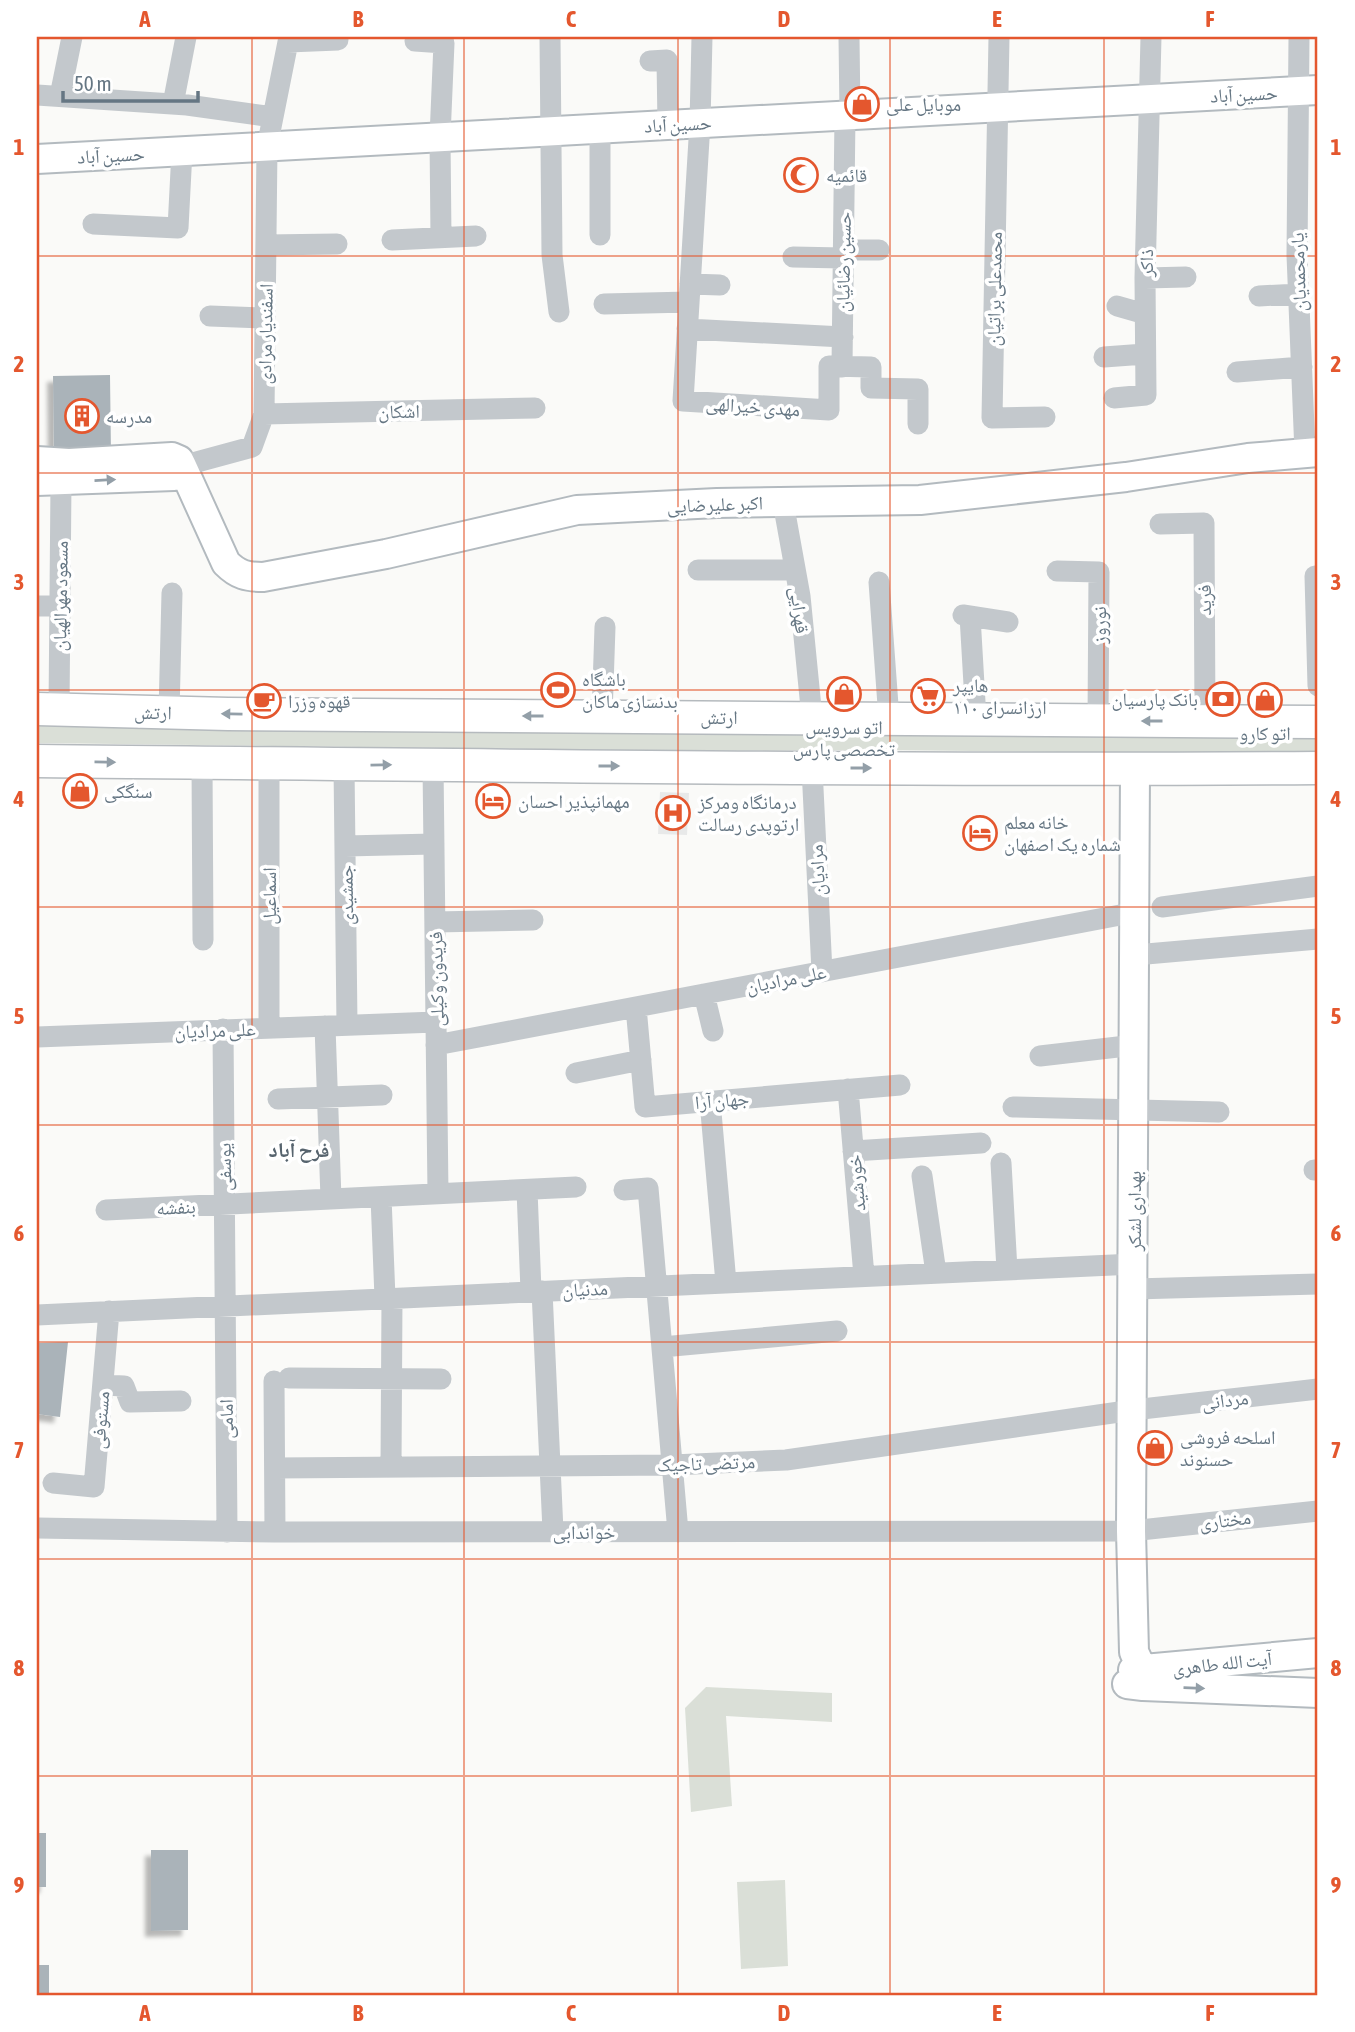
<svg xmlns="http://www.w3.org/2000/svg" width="1355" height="2032" font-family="'Asap Condensed','Noto Naskh Arabic',sans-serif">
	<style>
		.built { fill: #e8e9e9 }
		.green { fill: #dadfd7 }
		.building { fill: #aab3b9; filter: url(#shadow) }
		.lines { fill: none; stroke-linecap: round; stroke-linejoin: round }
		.secondary-casing { stroke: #b3babf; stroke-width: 32 }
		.primary-casing { stroke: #b5babe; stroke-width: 35 }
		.street { stroke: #c3c8cc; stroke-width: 21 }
		.secondary { stroke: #fff; stroke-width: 28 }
		.primary { stroke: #fff; stroke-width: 32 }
		.oneway { fill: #939fa8 }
		.grid { fill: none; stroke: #e4572e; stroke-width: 2; stroke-opacity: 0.55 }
		.labels { text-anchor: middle; stroke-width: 7; stroke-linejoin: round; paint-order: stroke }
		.street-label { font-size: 19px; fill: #657683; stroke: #fff }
		.poi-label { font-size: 19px; fill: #657683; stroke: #fff; text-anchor: start }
		.neighbourhood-label { font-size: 21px; font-weight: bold; fill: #57646e; stroke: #fff }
		.neatline { fill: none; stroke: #e4572e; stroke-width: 2.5 }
		.grid-label { font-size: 23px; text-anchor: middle; font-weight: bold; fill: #e4572e }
	</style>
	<defs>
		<filter id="shadow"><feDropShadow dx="-6" dy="6" stdDeviation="2" flood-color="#0004"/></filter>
	</defs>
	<rect width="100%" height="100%" fill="#fafaf8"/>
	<path class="built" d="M660,792l29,1 -2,42 -29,-1z"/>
	<path class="green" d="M37,723l235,1 88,7 562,2 167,4h229v18l-436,-5 -192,1 -653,-8z
		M706,1687l126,6v29l-106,-6 6,90 -41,6 -6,-104z
		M785,1880l3,86 -47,3 -4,-87z"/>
	<path class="building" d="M110,375l1,81 -57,1 -1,-81z
		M68,1342l-8,75 -23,-3v-71z
		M37,1833h9v54h-9z
		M151,1850h37v80l-37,1z
		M37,1965h12v30h-12z"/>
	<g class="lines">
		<g class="secondary-casing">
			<path id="secondary" d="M37,159l1281,-69
				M37,461l32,2 103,-6 7,3 3,6 -2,7 -6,3 -137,5
				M182,466l44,97c12,12 21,14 37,14l123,-23 191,-44 140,-7 203,-3 206,-23 122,-19 70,-6
				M1135,770l-4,761 3,121 9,19v15
				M1133,1670l185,-17
				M1127,1684l16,2 175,7"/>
		</g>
		<g class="primary-casing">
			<path id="primary" d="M37,709l191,5 1090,8
				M37,761c427,4 854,10 1281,7"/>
		</g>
		<path class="street" d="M550,37l2,218 7,57
			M702,37l-2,86 -17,278 146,9v-44l42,1v21l47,1v35
			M849,37l1,78
			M999,37l-7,381 53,-1
			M1299,37l-2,218 8,198
			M415,41l29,2 -4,94 1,101
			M288,42l50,-2
			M650,61l17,-1 1,65
			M37,95l150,10 86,12
			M60,96l12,-59
			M173,104l13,-67
			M93,224l85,4 4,-77
			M600,235v-106
			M392,240l84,-4
			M266,245l71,-1
			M843,250h36
			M793,257l50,1
			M1145,278l41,-1
			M690,284l30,1
			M1259,296l40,-2
			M604,304l85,-2
			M1117,306l28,8
			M210,316l55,2
			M687,329l156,8
			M1104,357l41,-3
			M842,367l3,-252
			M1237,372l65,-5
			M1114,398l32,-3 -1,-117 6,-241
			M264,414l271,-6
			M182,466l70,-19 12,-33 3,-267 22,-110
			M783,502l17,94 12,122
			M1160,524l44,-1 1,198
			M698,570h97
			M1057,571l42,1 -1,148
			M1315,576l3,110
			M879,582l10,137
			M37,606h23
			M963,615l45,7
			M970,616l6,103
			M59,710l2,-228
			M169,712l3,-119
			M602,716l3,-89
			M202,763l1,177
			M269,763v265
			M433,765l5,429
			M344,766l3,259
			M812,768l10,204
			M345,846l89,-2
			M1162,907l156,-21
			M435,922l98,-2
			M1135,955l183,-16
			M704,994l9,37
			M636,1007l9,100 255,-22
			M325,1026l6,173
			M223,1029l4,503
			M37,1037l399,-15
			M436,1045l700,-133
			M1040,1056l95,-11
			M576,1073l65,-13
			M848,1089l16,187
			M278,1099l104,-4
			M710,1101l16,182
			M1013,1107l206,5
			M853,1151l128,-8
			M1001,1163l6,107
			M1314,1170h4
			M922,1176l14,97
			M527,1190l4,101
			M624,1190l24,-2 30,344
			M381,1197l4,101
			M106,1210l470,-23
			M1134,1289l184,-5
			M542,1291l11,240
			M37,1315l1097,-51
			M662,1347l175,-16
			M289,1378l152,1
			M274,1381l1,151
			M103,1385l21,1 6,16 51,-1
			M391,1466l1,-168
			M275,1468l397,-3 114,-5 347,-50 185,-21
			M53,1483l41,4 15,-176
			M37,1528l238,4 856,-1 187,-20"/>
		<use href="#secondary" class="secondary"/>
		<use href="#primary" class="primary"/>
	</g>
	<defs><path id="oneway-solid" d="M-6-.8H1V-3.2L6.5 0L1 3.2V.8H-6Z" transform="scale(1.75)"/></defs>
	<g class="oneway">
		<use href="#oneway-solid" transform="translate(105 480) rotate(-3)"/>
		<use href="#oneway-solid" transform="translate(232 714) rotate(-179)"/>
		<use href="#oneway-solid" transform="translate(533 716) rotate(-180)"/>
		<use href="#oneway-solid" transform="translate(1152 721) rotate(-180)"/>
		<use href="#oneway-solid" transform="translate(105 762) rotate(1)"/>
		<use href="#oneway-solid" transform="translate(381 765) rotate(-1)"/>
		<use href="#oneway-solid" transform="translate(609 766)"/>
		<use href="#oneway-solid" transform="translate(861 768)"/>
		<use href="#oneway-solid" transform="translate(1194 1688) rotate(2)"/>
	</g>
	<path class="grid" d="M252,37v1958M464,37v1958M678,37v1958M890,37v1958M1104,37v1958M37,256h1281M37,473h1281M37,690h1281M37,907h1281M37,1125h1281M37,1342h1281M37,1559h1281M37,1776h1281"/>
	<defs>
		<g id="shop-ring" transform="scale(1.75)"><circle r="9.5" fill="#fff" stroke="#e4572e" stroke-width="1.5"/><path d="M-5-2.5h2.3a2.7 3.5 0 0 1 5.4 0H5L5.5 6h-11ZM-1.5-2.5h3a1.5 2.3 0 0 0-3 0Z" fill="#e4572e"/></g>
		<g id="mosque-ring" transform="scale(1.75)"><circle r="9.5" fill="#fff" stroke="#e4572e" stroke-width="1.5"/><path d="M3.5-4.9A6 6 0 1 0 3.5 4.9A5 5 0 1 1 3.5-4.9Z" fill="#e4572e"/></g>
		<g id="building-ring" transform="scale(1.75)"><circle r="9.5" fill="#fff" stroke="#e4572e" stroke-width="1.5"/><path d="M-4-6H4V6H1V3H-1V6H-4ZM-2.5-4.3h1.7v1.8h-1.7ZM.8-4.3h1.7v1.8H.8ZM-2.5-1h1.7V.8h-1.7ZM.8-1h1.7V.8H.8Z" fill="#e4572e"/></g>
		<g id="stadium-ring" transform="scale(1.75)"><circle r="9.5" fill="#fff" stroke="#e4572e" stroke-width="1.5"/><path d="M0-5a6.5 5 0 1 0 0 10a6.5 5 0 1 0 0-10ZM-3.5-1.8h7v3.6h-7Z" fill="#e4572e"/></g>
		<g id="supermarket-ring" transform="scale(1.75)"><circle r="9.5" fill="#fff" stroke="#e4572e" stroke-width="1.5"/><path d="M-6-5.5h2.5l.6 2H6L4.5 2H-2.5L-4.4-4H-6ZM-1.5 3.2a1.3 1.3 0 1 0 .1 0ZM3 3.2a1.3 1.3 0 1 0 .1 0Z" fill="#e4572e"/></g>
		<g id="bank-ring" transform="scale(1.75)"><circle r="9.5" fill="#fff" stroke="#e4572e" stroke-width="1.5"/><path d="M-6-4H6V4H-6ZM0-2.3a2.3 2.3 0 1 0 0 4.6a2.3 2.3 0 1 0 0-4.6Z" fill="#e4572e"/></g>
		<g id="cafe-ring" transform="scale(1.75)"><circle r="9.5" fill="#fff" stroke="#e4572e" stroke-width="1.5"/><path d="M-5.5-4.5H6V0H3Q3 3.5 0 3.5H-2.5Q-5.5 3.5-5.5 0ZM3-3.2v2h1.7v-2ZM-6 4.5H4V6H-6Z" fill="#e4572e"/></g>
		<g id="hotel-ring" transform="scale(1.75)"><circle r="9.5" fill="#fff" stroke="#e4572e" stroke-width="1.5"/><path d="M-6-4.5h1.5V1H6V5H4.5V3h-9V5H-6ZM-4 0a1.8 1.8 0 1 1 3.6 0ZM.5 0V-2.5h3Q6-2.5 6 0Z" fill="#e4572e"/></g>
		<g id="hospital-ring" transform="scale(1.75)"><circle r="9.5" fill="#fff" stroke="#e4572e" stroke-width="1.5"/><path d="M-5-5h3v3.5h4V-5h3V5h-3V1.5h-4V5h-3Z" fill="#e4572e"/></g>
	</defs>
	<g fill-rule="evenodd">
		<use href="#shop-ring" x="862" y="104"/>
		<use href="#mosque-ring" x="801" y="175"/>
		<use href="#building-ring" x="82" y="416"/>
		<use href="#stadium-ring" x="558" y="690"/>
		<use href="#shop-ring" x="844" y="694"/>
		<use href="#supermarket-ring" x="928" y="696"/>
		<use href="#bank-ring" x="1223" y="699"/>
		<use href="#shop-ring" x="1265" y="700"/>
		<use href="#cafe-ring" x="264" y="701"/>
		<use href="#shop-ring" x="80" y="791"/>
		<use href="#hotel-ring" x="493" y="801"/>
		<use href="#hospital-ring" x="673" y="813"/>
		<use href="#hotel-ring" x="980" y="833"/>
		<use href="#shop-ring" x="1155" y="1448"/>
	</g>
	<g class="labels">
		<g class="street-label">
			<text transform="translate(1244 94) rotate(-3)" y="7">حسین آباد</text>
			<text transform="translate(678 124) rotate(-3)" y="7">حسین آباد</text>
			<text transform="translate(111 155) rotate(-3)" y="7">حسین آباد</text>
			<text transform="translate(843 262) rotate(-89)" y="7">حسین رضائیان</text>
			<text transform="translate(1146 263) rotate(-89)" y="7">ذاکر</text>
			<text transform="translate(1298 272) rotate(-92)" y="7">یارمحمدیان</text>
			<text transform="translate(994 289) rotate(-89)" y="7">محمدعلی براتیان</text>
			<text transform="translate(265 334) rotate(-89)" y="7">اسفندیار مرادی</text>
			<text transform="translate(753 406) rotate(4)" y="7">مهدی خیرالهی</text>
			<text transform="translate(399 411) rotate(-1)" y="7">اشکان</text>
			<text transform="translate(715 504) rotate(-2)" y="7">اکبر علیرضایی</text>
			<text transform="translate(60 596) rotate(-89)" y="7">مسعود مهرالهیان</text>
			<text transform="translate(1204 600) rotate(-90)" y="7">فرید</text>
			<text transform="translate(800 610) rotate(83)" y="7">قهرایی</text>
			<text transform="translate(1099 625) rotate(-90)" y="7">نوروز</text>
			<text transform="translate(153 712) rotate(1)" y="7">ارتش</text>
			<text x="719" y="724">ارتش</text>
			<text transform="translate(817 870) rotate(-93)" y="7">مرادیان</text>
			<text transform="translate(346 895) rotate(-91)" y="7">جمشیدی</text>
			<text transform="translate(269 896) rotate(-90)" y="7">اسماعیل</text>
			<text transform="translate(436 979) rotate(-91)" y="7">فریدون وکیلی</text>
			<text transform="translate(786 979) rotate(-11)" y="7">علی مرادیان</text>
			<text transform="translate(215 1030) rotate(-2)" y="7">علی مرادیان</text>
			<text transform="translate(722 1100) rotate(-5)" y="7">جهان آرا</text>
			<text transform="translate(224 1167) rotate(-91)" y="7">یوسفی</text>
			<text transform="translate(856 1183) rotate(-95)" y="7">خورشید</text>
			<text transform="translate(176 1207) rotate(-3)" y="7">بنفشه</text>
			<text transform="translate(1134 1211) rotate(-90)" y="7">بهداری لشکر</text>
			<text transform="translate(585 1289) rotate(-3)" y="7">مدنیان</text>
			<text transform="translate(1225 1400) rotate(-7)" y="7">مردانی</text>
			<text transform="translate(226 1419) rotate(-91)" y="7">امامی</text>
			<text transform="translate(100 1420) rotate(-85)" y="7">مستوفی</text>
			<text transform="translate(706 1463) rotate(-2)" y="7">مرتضی تاجیک</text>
			<text transform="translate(1225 1520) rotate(-7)" y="7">مختاری</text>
			<text x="584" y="1539">خواندابی</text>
			<text transform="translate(1222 1663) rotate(-6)" y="7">آیت الله طاهری</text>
		</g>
		<g class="poi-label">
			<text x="886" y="111">موبایل علی</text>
			<text x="826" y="182">قائمیه</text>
			<text x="106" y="423">مدرسه</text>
			<text x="582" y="686">باشگاه<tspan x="582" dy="22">بدنسازی ماکان</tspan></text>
			<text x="953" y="692">هایپر<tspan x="953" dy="22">ارزانسرای ۱۱۰</tspan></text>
			<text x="1198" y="706" text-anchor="end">بانک پارسیان</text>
			<text x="288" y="708">قهوه وزرا</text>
			<text x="844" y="734" text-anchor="middle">اتو سرویس<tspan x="844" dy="22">تخصصی پارس</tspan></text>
			<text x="1265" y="740" text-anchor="middle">اتو کارو</text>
			<text x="104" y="798">سنگکی</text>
			<text x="518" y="808">مهمانپذیر احسان</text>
			<text x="698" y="809">درمانگاه ومرکز<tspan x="698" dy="22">ارتوپدی رسالت</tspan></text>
			<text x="1004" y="829">خانه معلم<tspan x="1004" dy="22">شماره یک اصفهان</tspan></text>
			<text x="1180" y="1444">اسلحه فروشی<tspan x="1180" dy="22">حسنوند</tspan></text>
		</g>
		<g class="neighbourhood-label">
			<text x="299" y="1157">فرح آباد</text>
		</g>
	</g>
	<rect width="1355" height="2032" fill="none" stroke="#ffffff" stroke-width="77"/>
	<path d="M63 91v10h135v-10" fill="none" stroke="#657683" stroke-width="3.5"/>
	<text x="74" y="91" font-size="21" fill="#657683" stroke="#ffffff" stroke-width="5" paint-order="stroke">50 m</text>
	<rect x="38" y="38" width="1278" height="1956" class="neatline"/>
	<g class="grid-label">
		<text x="145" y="27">A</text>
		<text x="358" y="27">B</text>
		<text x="571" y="27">C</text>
		<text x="784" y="27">D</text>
		<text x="997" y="27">E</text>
		<text x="1210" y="27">F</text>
		<text x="19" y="155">1</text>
		<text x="1336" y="155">1</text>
		<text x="19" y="372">2</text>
		<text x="1336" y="372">2</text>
		<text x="19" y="590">3</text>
		<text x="1336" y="590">3</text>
		<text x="19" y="807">4</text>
		<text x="1336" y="807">4</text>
		<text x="19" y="1024">5</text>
		<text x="1336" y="1024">5</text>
		<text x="19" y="1241">6</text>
		<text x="1336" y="1241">6</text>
		<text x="19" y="1458">7</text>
		<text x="1336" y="1458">7</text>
		<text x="19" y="1676">8</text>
		<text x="1336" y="1676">8</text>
		<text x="19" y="1893">9</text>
		<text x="1336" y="1893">9</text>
		<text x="145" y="2021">A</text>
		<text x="358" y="2021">B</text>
		<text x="571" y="2021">C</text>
		<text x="784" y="2021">D</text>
		<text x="997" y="2021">E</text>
		<text x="1210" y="2021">F</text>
	</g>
</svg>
